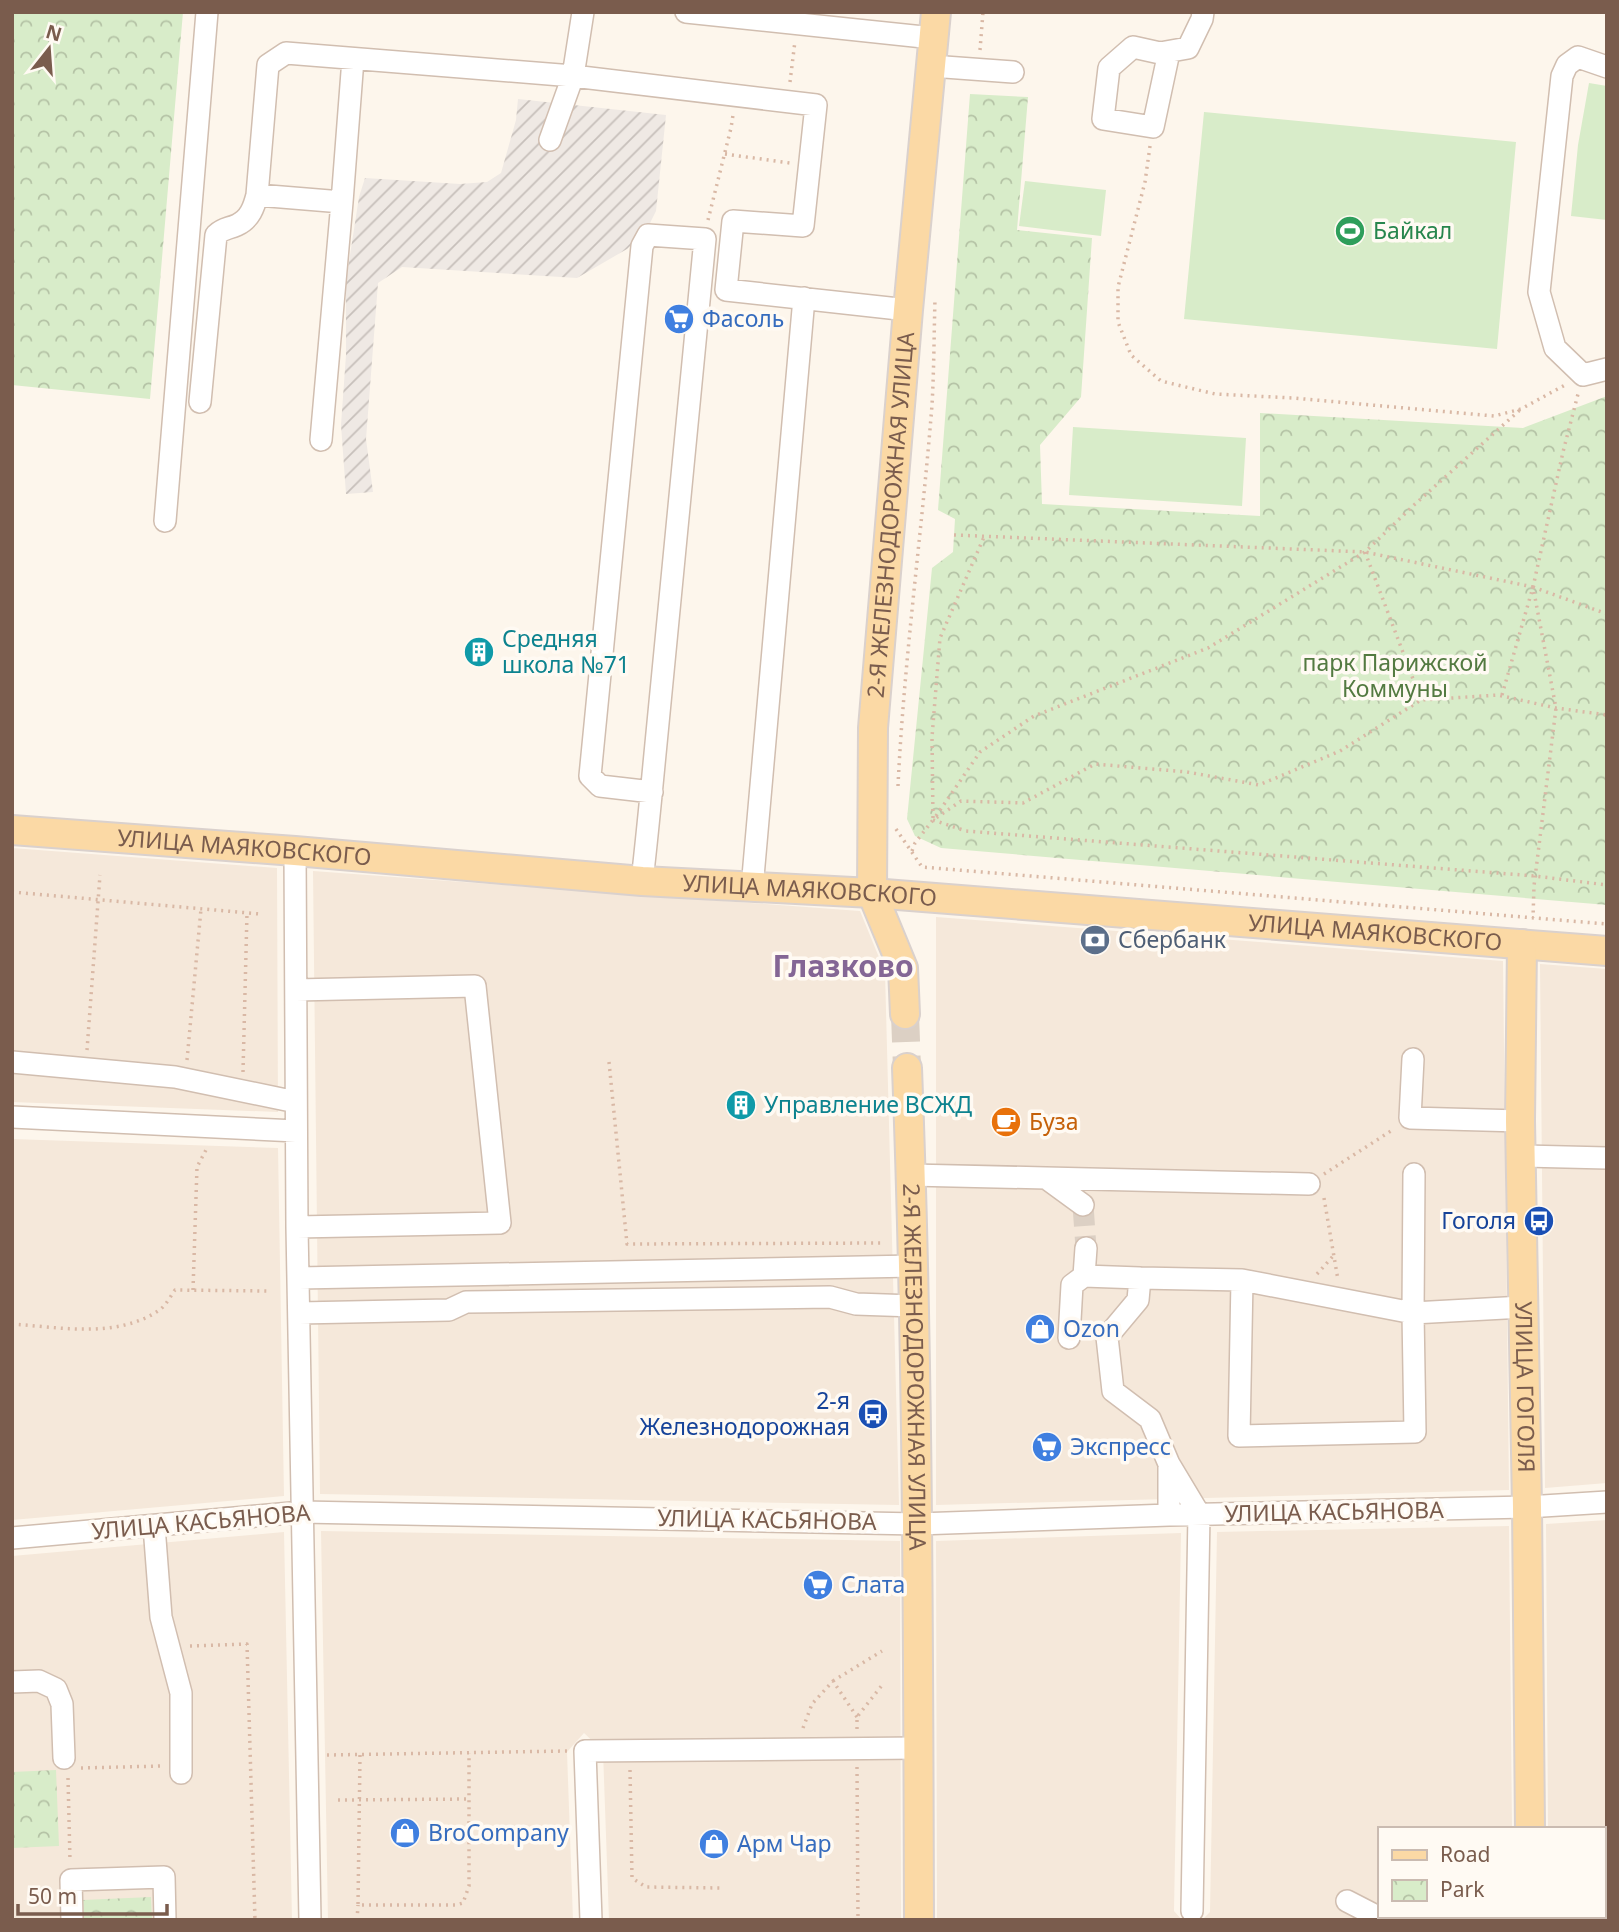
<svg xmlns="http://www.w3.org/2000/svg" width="1619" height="1932" font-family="'Noto Sans',sans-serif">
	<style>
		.residential { fill: #f5e8da }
		.industrial { fill: url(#industrial-furrows) }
		.park { fill: url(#park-crowns) }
		.pitch { fill: #d8ecc9 }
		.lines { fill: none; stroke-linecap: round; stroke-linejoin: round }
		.minor-tunnel { stroke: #dcd0c4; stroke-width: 21; stroke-dasharray: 21 10; stroke-linecap: butt }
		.major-tunnel { stroke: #dcd0c4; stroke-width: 28; stroke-dasharray: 28 14; stroke-linecap: butt }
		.minor-casing { stroke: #d1beb0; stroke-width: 24 }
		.major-casing { stroke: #dad1cd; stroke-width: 32 }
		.path { stroke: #d9b8a5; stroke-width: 3.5; stroke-dasharray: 2 5; stroke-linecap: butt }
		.minor { stroke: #fff; stroke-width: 21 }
		.major { stroke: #fbd9a5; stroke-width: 28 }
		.labels { text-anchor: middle; stroke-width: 7; stroke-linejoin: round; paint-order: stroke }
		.leisure-label { font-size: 23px; fill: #27864d; stroke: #fffaf3; text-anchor: start }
		.shop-label { font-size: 23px; fill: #366cbe; stroke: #fffaf3; text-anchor: start }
		.street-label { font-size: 23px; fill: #7a5c4d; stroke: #fffaf3 }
		.culture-label { font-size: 23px; fill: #0d838f; stroke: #fffaf3; text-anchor: start }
		.park-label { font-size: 23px; fill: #537a41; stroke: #fffaf3 }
		.service-label { font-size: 23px; fill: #4e5e75; stroke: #fffaf3; text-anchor: start }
		.food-label { font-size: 23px; fill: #c56008; stroke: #fffaf3; text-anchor: start }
		.transit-label { font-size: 23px; fill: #164399; stroke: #fffaf3; text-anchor: end }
		.district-label { font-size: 30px; font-weight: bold; fill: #846695; stroke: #fffaf3 }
	</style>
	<defs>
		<pattern id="industrial-furrows" width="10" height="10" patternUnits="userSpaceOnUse" patternTransform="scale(1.75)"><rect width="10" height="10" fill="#efe9e4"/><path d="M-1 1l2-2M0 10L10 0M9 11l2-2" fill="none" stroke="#c7c0bb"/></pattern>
		<pattern id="park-crowns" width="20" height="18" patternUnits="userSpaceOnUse" patternTransform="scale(1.75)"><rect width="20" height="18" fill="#d8ecc9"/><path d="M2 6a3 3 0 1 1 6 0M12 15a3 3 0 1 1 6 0" fill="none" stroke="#b4c2a5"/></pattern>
	</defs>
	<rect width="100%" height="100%" fill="#fdf6ec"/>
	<path class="residential" d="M12,848l265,20 1,244 -266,-10z
		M313,871l547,40 25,61 14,533 -579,-11z
		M936,917l567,44 6,529 -573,15z
		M1540,964l67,5v514l-62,5z
		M12,1139l266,9 6,348 -272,24z
		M1607,1520v400h-58v-4h54v-87h-55l-2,-305z
		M1509,1526l3,303h-133v87h133v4h-310l8,-8 7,-380z
		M321,1531l579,10 1,379h-292l-6,-169 -19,-18 -17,19 6,168h-245z
		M284,1532l8,388h-280v-364z
		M1181,1533l-7,378 8,9h-245l-1,-379z"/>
	<path class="industrial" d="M518,99l148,16 -10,96 -10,20 -19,18 -50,29 -175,-11 -24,16 -12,156 7,53 -27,2 -5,-69 5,-70v-74l13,-84 6,-19 95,6 27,-2 14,-9 15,-53z"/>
	<path class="park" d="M12,12h171l-33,387 -138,-14z
		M970,94l58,3 -11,133 75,8 -11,159 -41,48 2,59 218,12v-103l263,15 84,-32v509l-666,-57 -26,-12 -8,-17 25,-251 21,-16 2,-33 -17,-9z
		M56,1770l3,76 -47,2v-76z
		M151,1897l1,23h-68l-1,-20z"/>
	<path class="pitch" d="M1589,83l18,3v134l-36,-4 7,-71z
		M1204,112l312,30 -19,207 -313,-30z
		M1025,181l81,9 -5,46 -82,-10z
		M1073,427l173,11 -4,68 -173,-11z"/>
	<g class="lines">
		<path class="minor-tunnel" d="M1083,1205l3,43"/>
		<path class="major-tunnel" d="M905,1014l2,54"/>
		<g class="minor-casing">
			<path id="minor" d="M583,12l-10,64 243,29 -13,121 -70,-5 -7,69 182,20
				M686,12l247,26
				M1169,52l-16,75 -50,-8 6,-51 24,-21 27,6 28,-5 14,-29 1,-7
				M931,66l82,6
				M1607,67l-29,-10 -11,8 -5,11 -23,216 16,56 28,27 24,-6
				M257,195l85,7 11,-143
				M200,402l16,-167c7,-7 12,-6 21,-10 13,-6 17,-18 20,-30l11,-130 18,-12 287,23 -23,64
				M321,440l21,-238
				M165,521l42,-509
				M295,851l2,376 13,693
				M642,881c5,-43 9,-85 13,-127l50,-515 -57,-4 -6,11 -52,530 10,10 52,6
				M752,888l52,-590
				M296,990l179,-4 25,237 -203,4
				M1413,1059l-3,59 110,3
				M12,1062l163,15 121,25
				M12,1117l284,14
				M1520,1156l87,2
				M911,1175l135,3 37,27
				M1046,1178l263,6
				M1086,1248l-2,28 56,2 -2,22 -31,37 6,54 37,28 19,45v51
				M299,1278l614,-12
				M1140,1278l102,2 171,33 110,-6
				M1242,1280l-3,156 176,-4 -2,-119 1,-139
				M299,1313l150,-3 17,-8 364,-5 26,7 58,2
				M1069,1338l3,-53 12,-9
				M1169,1464l30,50 -7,397
				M154,1526l7,91 20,76v80
				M12,1538l290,-26 616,12 251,-9 358,-8 80,-5
				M12,1682l27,-1 17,8 6,15 2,54
				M1347,1901l33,17
				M72,1920l-1,-40 93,-3 1,43
				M591,1920l-6,-169 333,-3"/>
		</g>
		<g class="major-casing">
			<g id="major">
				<path id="s1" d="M12,830l283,21 347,30 230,12 735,58"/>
				<path id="s2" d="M1522,944l-2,177 7,386 3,322"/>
				<path id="s3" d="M905,1014l-2,-46 -31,-75 1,-165 35,-418 28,-298"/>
				<path id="s4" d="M907,1068c11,284 11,568 12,852"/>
				<path d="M1531,1916v4"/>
			</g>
		</g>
		<path class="path" d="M980,50l3,-38
			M790,82l5,-41
			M1150,146l-5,36 -27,105v35l13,33 30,26 54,13 78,4 201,18 27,-7 44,-24
			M725,154l65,9
			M708,220l23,-92 2,-13
			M954,535l411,17 168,35 23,121 -22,178 -1,32
			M1365,552l56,148
			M1533,587l74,27
			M1502,695l31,-108 30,-135 15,-58
			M898,786c6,-127 24,-254 34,-381 2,-35 2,-71 3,-106
			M936,816l44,-64 54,-36 174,-68 157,-96 49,-47 107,-96
			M933,818l-1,-81 8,-99 44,-101
			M933,820l33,11 569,45 72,9
			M896,829l26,38 685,57
			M912,851l3,-8 18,-23 28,-19 62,2 72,-39 92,8 72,13 81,-34 81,-51 77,-5 58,13 51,7
			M12,892l248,22
			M87,1050l13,-175
			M187,1060l14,-151
			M609,1062l18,182 256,-1
			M243,1072l4,-159
			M1324,1174l70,-45
			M1324,1198l14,82
			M1317,1274l17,-19
			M193,1290l4,-123 10,-19
			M12,1324c47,3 103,15 146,-13 7,-4 12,-14 17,-21l92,1
			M190,1646l57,-2 8,276
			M833,1681l49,-30
			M803,1728l9,-24 21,-23 24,36
			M857,1729v-12l26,-33
			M327,1755l240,-4
			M360,1755l-2,150h98l7,-2 6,-17v-133
			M857,1767l1,153
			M81,1768l80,-2
			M630,1770l2,108 14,9 75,1
			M68,1778l2,83
			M338,1800l131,-1
			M357,1920l1,-15"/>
		<use href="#minor" class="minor"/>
		<use href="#major" class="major"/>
	</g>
	<defs>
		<g id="stadium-disc" transform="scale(1.575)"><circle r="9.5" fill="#2e9e5b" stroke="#fffaf3"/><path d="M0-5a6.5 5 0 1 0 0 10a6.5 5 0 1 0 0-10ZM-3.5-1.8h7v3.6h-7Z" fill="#fff"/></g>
		<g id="supermarket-disc" transform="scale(1.575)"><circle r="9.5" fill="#3f7fe0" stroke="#fffaf3"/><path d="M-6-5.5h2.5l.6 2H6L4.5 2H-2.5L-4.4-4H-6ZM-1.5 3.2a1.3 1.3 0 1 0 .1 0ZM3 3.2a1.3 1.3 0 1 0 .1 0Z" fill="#fff"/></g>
		<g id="building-disc" transform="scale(1.575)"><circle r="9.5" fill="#0f9aa8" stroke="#fffaf3"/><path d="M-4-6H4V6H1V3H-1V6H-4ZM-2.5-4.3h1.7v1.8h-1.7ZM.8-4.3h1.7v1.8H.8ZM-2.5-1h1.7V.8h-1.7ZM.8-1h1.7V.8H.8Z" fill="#fff"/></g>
		<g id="bank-disc" transform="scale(1.575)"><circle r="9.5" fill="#5c6f8a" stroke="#fffaf3"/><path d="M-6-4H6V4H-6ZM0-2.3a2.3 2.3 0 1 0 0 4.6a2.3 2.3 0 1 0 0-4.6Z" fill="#fff"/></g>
		<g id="cafe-disc" transform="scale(1.575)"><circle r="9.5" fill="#e8710a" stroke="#fffaf3"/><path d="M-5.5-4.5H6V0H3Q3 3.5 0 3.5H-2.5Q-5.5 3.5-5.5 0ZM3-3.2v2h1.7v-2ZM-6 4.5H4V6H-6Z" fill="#fff"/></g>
		<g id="bus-disc" transform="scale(1.575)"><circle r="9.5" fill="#1a4fb4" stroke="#fffaf3"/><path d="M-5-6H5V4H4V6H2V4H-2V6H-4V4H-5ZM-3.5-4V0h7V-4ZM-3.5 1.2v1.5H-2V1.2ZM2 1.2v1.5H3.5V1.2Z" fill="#fff"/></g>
		<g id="shop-disc" transform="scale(1.575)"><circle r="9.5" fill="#3f7fe0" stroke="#fffaf3"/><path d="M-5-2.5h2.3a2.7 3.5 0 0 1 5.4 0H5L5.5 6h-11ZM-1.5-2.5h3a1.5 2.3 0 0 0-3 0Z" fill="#fff"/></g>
	</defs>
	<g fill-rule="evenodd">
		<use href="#stadium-disc" x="1350" y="231"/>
		<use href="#supermarket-disc" x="679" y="319"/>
		<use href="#building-disc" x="479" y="652"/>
		<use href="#bank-disc" x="1095" y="940"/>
		<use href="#building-disc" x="741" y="1105"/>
		<use href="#cafe-disc" x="1006" y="1122"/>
		<use href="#bus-disc" x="1539" y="1221"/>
		<use href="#shop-disc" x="1040" y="1329"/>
		<use href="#bus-disc" x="873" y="1414"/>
		<use href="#supermarket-disc" x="1047" y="1447"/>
		<use href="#supermarket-disc" x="818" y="1585"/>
		<use href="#shop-disc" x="405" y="1833"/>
		<use href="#shop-disc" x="714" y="1844"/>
	</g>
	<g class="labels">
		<g class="leisure-label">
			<text x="1373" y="239">Байкал</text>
		</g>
		<g class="shop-label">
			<text x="702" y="327">Фасоль</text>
			<text x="1063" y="1337">Ozon</text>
			<text x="1070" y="1455">Экспресс</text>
			<text x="841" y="1593">Слата</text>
			<text x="428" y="1841">BroCompany</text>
			<text x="737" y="1852">Арм Чар</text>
		</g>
		<g class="street-label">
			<text dy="8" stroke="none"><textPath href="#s3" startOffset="506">2-Я ЖЕЛЕЗНОДОРОЖНАЯ УЛИЦА</textPath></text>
			<text dy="8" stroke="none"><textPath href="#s1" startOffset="233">УЛИЦА МАЯКОВСКОГО</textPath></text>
			<text dy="8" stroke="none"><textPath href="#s1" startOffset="800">УЛИЦА МАЯКОВСКОГО</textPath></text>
			<text dy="8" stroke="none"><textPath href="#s1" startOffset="1367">УЛИЦА МАЯКОВСКОГО</textPath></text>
			<text dy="8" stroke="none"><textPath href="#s4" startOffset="299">2-Я ЖЕЛЕЗНОДОРОЖНАЯ УЛИЦА</textPath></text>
			<text dy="8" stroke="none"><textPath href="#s2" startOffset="443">УЛИЦА ГОГОЛЯ</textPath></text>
			<text transform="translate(1334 1512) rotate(-1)" y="8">УЛИЦА КАСЬЯНОВА</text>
			<text transform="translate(767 1520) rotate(1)" y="8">УЛИЦА КАСЬЯНОВА</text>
			<text transform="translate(201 1522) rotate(-5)" y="8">УЛИЦА КАСЬЯНОВА</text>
		</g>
		<g class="culture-label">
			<text x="502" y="647">Средняя<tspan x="502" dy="26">школа №71</tspan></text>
			<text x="764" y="1113">Управление ВСЖД</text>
		</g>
		<g class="park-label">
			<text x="1395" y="671">парк Парижской<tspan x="1395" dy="26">Коммуны</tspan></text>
		</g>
		<g class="service-label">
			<text x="1118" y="948">Сбербанк</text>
		</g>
		<g class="food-label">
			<text x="1029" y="1130">Буза</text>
		</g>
		<g class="transit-label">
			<text x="1516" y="1229">Гоголя</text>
			<text x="850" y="1409">2-я<tspan x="850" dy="26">Железнодорожная</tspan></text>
		</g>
		<g class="district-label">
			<text x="843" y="977">Глазково</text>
		</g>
	</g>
	<rect width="1619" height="1932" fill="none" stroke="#7a5c4d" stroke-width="28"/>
	<rect x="1378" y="1827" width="228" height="91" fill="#fffaf3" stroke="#cabbb1" stroke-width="2"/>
	<rect x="1392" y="1850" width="35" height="10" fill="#fbd9a5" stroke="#cabbb1" stroke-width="2"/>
	<text x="1440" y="1862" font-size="21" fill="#7a5c4d">Road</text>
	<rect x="1392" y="1880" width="35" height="21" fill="url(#park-crowns)" stroke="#cabbb1" stroke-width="2"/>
	<text x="1440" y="1897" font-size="21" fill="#7a5c4d">Park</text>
	<g transform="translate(49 49) rotate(17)" stroke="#fffaf3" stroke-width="5" paint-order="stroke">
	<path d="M0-5L12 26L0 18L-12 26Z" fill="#7a5c4d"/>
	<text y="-10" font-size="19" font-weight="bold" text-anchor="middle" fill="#7a5c4d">N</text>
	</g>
	<path d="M18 1904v10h149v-10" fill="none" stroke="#7a5c4d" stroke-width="3.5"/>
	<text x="28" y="1904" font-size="21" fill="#7a5c4d" stroke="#fffaf3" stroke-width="5" paint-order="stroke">50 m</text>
</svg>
